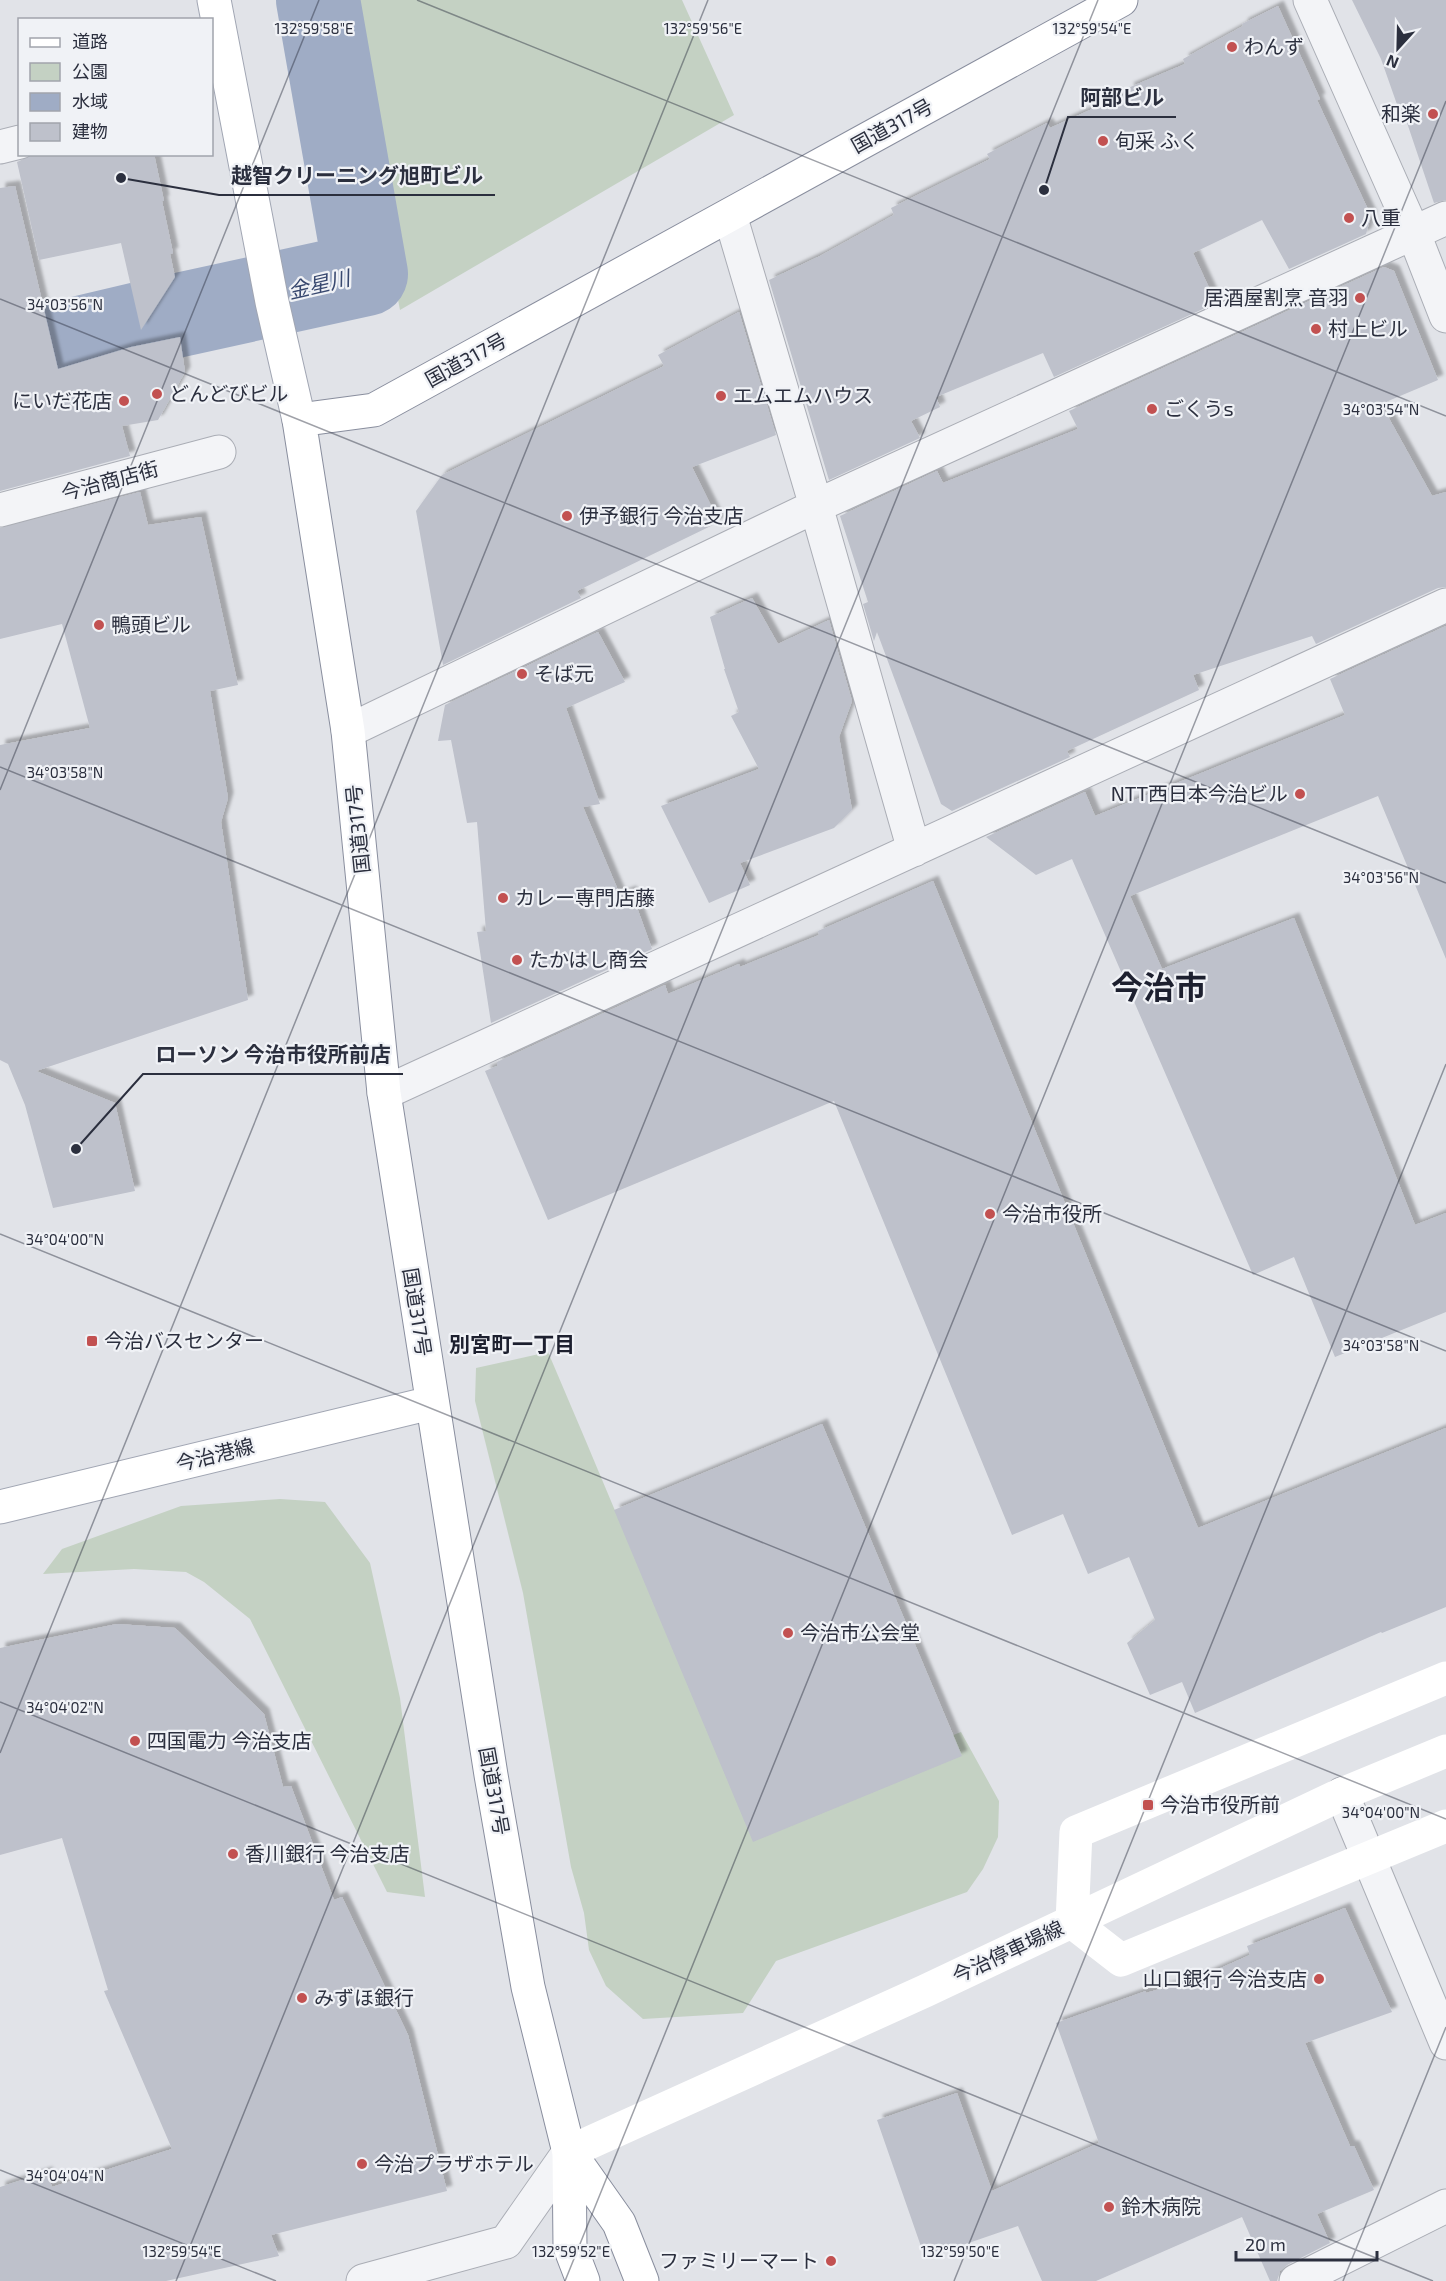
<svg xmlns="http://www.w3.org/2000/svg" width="1446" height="2281" font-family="'Exo 2','Noto Sans JP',sans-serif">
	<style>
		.green { fill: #c4d1c3 }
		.water { fill: #9facc5 }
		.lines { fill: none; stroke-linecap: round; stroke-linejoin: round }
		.river { stroke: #9facc5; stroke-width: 84 }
		.building { fill: #bec1cb; filter: url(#shadow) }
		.street-casing { stroke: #aaadb5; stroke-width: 35 }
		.primary-casing { stroke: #a1a6b3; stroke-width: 35 }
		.highway-casing { stroke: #898e9e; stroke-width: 35 }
		.street { stroke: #f3f4f7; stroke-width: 33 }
		.secondary { stroke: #fff; stroke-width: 33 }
		.primary { stroke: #fff; stroke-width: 33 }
		.highway { stroke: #fff; stroke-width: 33 }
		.ticks { fill: none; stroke: #2b2f3e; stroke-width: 1.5; stroke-opacity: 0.45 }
		.poi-dot { fill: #c25151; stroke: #f0f2f6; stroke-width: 2 }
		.labels { text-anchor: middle; stroke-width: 4.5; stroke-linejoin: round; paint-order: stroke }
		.poi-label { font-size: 20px; fill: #2b2f3e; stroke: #f0f2f6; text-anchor: start }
		.street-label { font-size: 20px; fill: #2b2f3e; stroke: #f0f2f6 }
		.water-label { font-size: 21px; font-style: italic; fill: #38486f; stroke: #f0f2f6 }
		.neighbourhood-label { font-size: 21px; font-weight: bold; fill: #1d202f; stroke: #f0f2f6 }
		.town-label { font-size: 32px; font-weight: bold; fill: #1d202f; stroke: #f0f2f6 }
		.ticks-label { font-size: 15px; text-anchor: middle; fill: #2b2f3e; stroke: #f0f2f6; stroke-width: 4.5; stroke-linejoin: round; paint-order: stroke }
		.leader { fill: none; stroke: #2b2f3e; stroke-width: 2 }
		.callout-dot { fill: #2b2f3e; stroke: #f0f2f6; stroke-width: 2 }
		.callout-label { font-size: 21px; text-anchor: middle; font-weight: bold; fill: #2b2f3e; stroke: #f0f2f6; stroke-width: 4.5; stroke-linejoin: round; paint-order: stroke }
	</style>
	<defs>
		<filter id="shadow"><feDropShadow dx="5.5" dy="-5.5" stdDeviation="1.5" flood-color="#0004"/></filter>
	</defs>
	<rect width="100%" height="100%" fill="#e1e3e8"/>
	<path class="green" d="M340,0h342l52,115 -334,195z
		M548,1352c66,154 129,310 197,464l216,-84 38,69 -1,36 -15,32 -16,23 -191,69 -33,52 -100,6 -37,-33 -17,-36 -5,-37 -13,-46 -48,-274 -48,-192 1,-33z
		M280,1499l45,3 45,61 30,135 25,199 -38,-5 -137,-273 -46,-37 -18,-10 -52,-3 -91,5 19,-25 119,-43z"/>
	<path class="water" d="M173,303l6,29 -179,42v-29z"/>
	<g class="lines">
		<path class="river" d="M0,357l161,-38 205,-45 -48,-274"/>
	</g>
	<path class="building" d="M1352,0h94v200l-12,3 -32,-95 -2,5 -19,-54z
		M1278,6l42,93 -3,1 54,116 -5,18 -77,35 -27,-49 -69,33 23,50 -162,74 -11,-24 -107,44 4,10 -29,14 9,17 -91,42 -60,-200 51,-24 74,-41 -3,-7 99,-49 -3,-5 60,-31 3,5 80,-36 -2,-4 57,-24 -2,-5 60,-33 -1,-2z
		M34,154h120l10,47h-2l11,52 -3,1 5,23 -34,53 -20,-87 -82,17 -22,-98z
		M15,186l43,183 73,-22 49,-10 5,35 -27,48 -36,6 8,30 -130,35v-303z
		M1384,267l10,4 44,109 -57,24 51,92 14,-4v95l-8,1 -122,56 -4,-8 -119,39 6,15 -132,61 3,6 -118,54 -11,-7 -64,-172 -3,9 -11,-37 5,-2 -28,-86 97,-45 6,12 135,-54 -9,-18z
		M739,312l37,123 -84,32 27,55 -142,69 4,7 -138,67 -27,-154 26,-36 222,-109 -6,-11z
		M140,492l8,33 53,-8 37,168 -28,6 18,107 -7,24 27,178 -212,71 79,32 20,88 -82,17 -28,-103 -17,-41 -8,-4v-315l90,-17 -28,-104 -62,15v-111z
		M752,598l26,46 51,-24 23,81 -13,36 13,73 -18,18 -94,35 10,22 -41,18 -48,-97 98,-37 -28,-53 8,-4 -15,-43h1l-15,-52z
		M1446,626v333l-68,-163 -248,100 32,73 132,-51 121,307 31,-12v99l-111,45 -41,-100 -41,18 -181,-416 -36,16 -50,-38 99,-45 10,24 250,-101 -15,-36z
		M598,632l27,50 -59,26 34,96 -17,3 37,88 11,-4 21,58 -161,74 -14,-91 9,-1 -9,-109 -10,1 -16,-83 -13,1 7,-36z
		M933,881l265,647 248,-100v179l-64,26 -1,-1 -186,81 -13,-31 -32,13 -23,-52 28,-23 -26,-63 -41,17 -25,-60 -51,21 -178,-434 -286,119 -63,-149 12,-5v-4l168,-77 3,9 71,-30 1,3 79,-32 -1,-4z
		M822,1424l140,332 -209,86 -139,-332z
		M117,1624l58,4 89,86 19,73 8,-1 43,114 8,-3 66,138 39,156 -176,44 8,21 -113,25h-166v-94l47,-15 5,15 120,-38 -68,-158 4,-1 -46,-152 -62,17v-207z
		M1345,1908l47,104 -87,31 45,103h4l20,44 -57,24 13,29 -43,22 -7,6 -3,10h-7l-28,-64 -146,64h-54l-24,-55 -93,32 -48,-138 80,-27 35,98 107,-48 -43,-120 90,-32v2l52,-15 52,-23 -3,-9z"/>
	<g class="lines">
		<g class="street-casing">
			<path id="street" d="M1310,0l104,234 32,82
				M0,147l20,-5
				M730,215l86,291 98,344
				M0,510l219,-58
				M348,731l468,-225 630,-288
				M384,1093l1062,-488
				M1342,1794l104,249
				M363,2281l143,-39 63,-90
				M1296,2281l150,-75"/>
		</g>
		<g class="primary-casing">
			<path id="primary" d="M214,0l58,302 27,118
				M0,1507l431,-104"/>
		</g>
		<g class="highway-casing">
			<path id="highway" d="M569,2152l50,71 23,58
				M583,2281l-13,-34 -1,-95 -41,-165 -37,-212 -107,-682 -36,-362 -49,-311 75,-10 747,-410"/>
		</g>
		<use href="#street" class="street"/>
		<path class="secondary" d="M1446,1678l-370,154 -4,90 49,38 325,-134
			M569,2152l356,-161 417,-197 104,-43"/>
		<use href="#primary" class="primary"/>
		<use href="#highway" class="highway"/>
	</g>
	<path class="ticks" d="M417,0l1029,416M0,299l1446,584M0,767l1446,584M0,790l319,-790M0,1234l1446,585M0,1702l1433,579M0,1753l708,-1753M0,2170l276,111M176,2281l922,-2281M565,2281l881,-2180M954,2281l492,-1217M1343,2281l103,-254"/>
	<g class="poi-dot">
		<circle cx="1232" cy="47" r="6"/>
		<circle cx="1433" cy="114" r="6"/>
		<circle cx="1103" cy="141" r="6"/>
		<circle cx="1349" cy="218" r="6"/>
		<circle cx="1360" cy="298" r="6"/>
		<circle cx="1316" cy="329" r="6"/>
		<circle cx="157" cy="394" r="6"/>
		<circle cx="721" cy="396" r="6"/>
		<circle cx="124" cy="401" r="6"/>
		<circle cx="1152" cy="409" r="6"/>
		<circle cx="567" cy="516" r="6"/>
		<circle cx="99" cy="625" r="6"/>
		<circle cx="522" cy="674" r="6"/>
		<circle cx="1300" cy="794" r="6"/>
		<circle cx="503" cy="898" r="6"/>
		<circle cx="517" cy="960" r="6"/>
		<circle cx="990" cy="1214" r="6"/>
		<rect x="86" y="1335" width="12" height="12" rx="3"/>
		<circle cx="788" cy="1633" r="6"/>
		<circle cx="135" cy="1741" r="6"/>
		<rect x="1142" y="1799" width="12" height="12" rx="3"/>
		<circle cx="233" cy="1854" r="6"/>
		<circle cx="1319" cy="1979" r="6"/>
		<circle cx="302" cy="1998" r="6"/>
		<circle cx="362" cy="2164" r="6"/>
		<circle cx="1109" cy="2207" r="6"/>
		<circle cx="831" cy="2261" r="6"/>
	</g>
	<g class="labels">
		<g class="poi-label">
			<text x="1244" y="54">わんず</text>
			<text x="1421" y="121" text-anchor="end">和楽</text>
			<text x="1115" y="148">旬采 ふく</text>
			<text x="1361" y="225">八重</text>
			<text x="1348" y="305" text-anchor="end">居酒屋割烹 音羽</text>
			<text x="1328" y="336">村上ビル</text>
			<text x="169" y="401">どんどびビル</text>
			<text x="733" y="403">エムエムハウス</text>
			<text x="112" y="408" text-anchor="end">にいだ花店</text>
			<text x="1164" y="416">ごくうs</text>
			<text x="579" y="523">伊予銀行 今治支店</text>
			<text x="111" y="632">鴨頭ビル</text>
			<text x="534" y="681">そば元</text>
			<text x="1288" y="801" text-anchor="end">NTT西日本今治ビル</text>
			<text x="515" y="905">カレー専門店藤</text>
			<text x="529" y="967">たかはし商会</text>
			<text x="1002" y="1221">今治市役所</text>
			<text x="104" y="1348">今治バスセンター</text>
			<text x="800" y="1640">今治市公会堂</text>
			<text x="147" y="1748">四国電力 今治支店</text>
			<text x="1160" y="1812">今治市役所前</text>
			<text x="245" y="1861">香川銀行 今治支店</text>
			<text x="1307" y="1986" text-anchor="end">山口銀行 今治支店</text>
			<text x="314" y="2005">みずほ銀行</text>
			<text x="374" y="2171">今治プラザホテル</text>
			<text x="1121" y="2214">鈴木病院</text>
			<text x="819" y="2268" text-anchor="end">ファミリーマート</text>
		</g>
		<g class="street-label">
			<text transform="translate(892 126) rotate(-29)" y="7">国道317号</text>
			<text transform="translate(466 360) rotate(-29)" y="7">国道317号</text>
			<text transform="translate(110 481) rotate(-15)" y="7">今治商店街</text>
			<text transform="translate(358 829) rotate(-96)" y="7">国道317号</text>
			<text transform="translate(417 1312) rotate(81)" y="7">国道317号</text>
			<text transform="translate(215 1455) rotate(-14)" y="7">今治港線</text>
			<text transform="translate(494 1791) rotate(80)" y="7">国道317号</text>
			<text transform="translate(1008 1952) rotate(-25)" y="7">今治停車場線</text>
		</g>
		<g class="water-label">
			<text transform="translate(319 285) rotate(-13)" y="7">金星川</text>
		</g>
		<g class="neighbourhood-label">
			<text x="512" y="1352">別宮町一丁目</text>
		</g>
		<g class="town-label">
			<text x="1159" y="999">今治市</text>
		</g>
	</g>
	<g class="ticks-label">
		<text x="314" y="34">132°59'58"E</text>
		<text x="1092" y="34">132°59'54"E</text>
		<text x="703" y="34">132°59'56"E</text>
		<text x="65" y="310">34°03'56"N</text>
		<text x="1381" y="415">34°03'54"N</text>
		<text x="65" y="778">34°03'58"N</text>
		<text x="1381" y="883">34°03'56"N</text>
		<text x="65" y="1245">34°04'00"N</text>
		<text x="1381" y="1351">34°03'58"N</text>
		<text x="65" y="1713">34°04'02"N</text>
		<text x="1381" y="1818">34°04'00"N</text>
		<text x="65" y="2181">34°04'04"N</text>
		<text x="182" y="2257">132°59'54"E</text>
		<text x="571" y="2257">132°59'52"E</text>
		<text x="960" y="2257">132°59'50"E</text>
	</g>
	<path class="leader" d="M1044 190L1068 117H1176M121 178L219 195H495M76 1149L143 1074H403"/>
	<g class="callout-dot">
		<circle cx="1044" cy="190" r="6"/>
		<circle cx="121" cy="178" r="6"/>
		<circle cx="76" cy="1149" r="6"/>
	</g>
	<g class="callout-label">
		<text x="1122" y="105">阿部ビル</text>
		<text x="357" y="183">越智クリーニング旭町ビル</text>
		<text x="273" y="1062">ローソン 今治市役所前店</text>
	</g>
	<rect x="18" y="18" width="195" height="138" fill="#f0f2f6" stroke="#a1a4ac" stroke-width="1.5"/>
	<rect x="30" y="38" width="30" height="9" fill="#ffffff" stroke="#a1a4ac" stroke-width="1.5"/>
	<text x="72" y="48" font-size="18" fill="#2b2f3e">道路</text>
	<rect x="30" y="63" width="30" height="18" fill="#c4d1c3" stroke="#a1a4ac" stroke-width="1.5"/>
	<text x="72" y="78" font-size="18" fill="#2b2f3e">公園</text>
	<rect x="30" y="93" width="30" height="18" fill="#9facc5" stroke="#a1a4ac" stroke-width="1.5"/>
	<text x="72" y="108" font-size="18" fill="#2b2f3e">水域</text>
	<rect x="30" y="123" width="30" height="18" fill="#bec1cb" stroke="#a1a4ac" stroke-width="1.5"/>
	<text x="72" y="138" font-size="18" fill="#2b2f3e">建物</text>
	<g transform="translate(1398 48) rotate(202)" stroke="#f0f2f6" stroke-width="4.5" paint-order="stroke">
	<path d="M0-4.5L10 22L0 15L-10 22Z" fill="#2b2f3e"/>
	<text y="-9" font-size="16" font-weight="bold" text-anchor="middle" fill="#2b2f3e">N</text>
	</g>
	<path d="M1236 2251v9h141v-9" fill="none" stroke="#2b2f3e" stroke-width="3"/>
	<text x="1245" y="2251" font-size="18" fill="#2b2f3e" stroke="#f0f2f6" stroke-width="4.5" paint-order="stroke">20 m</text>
</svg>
